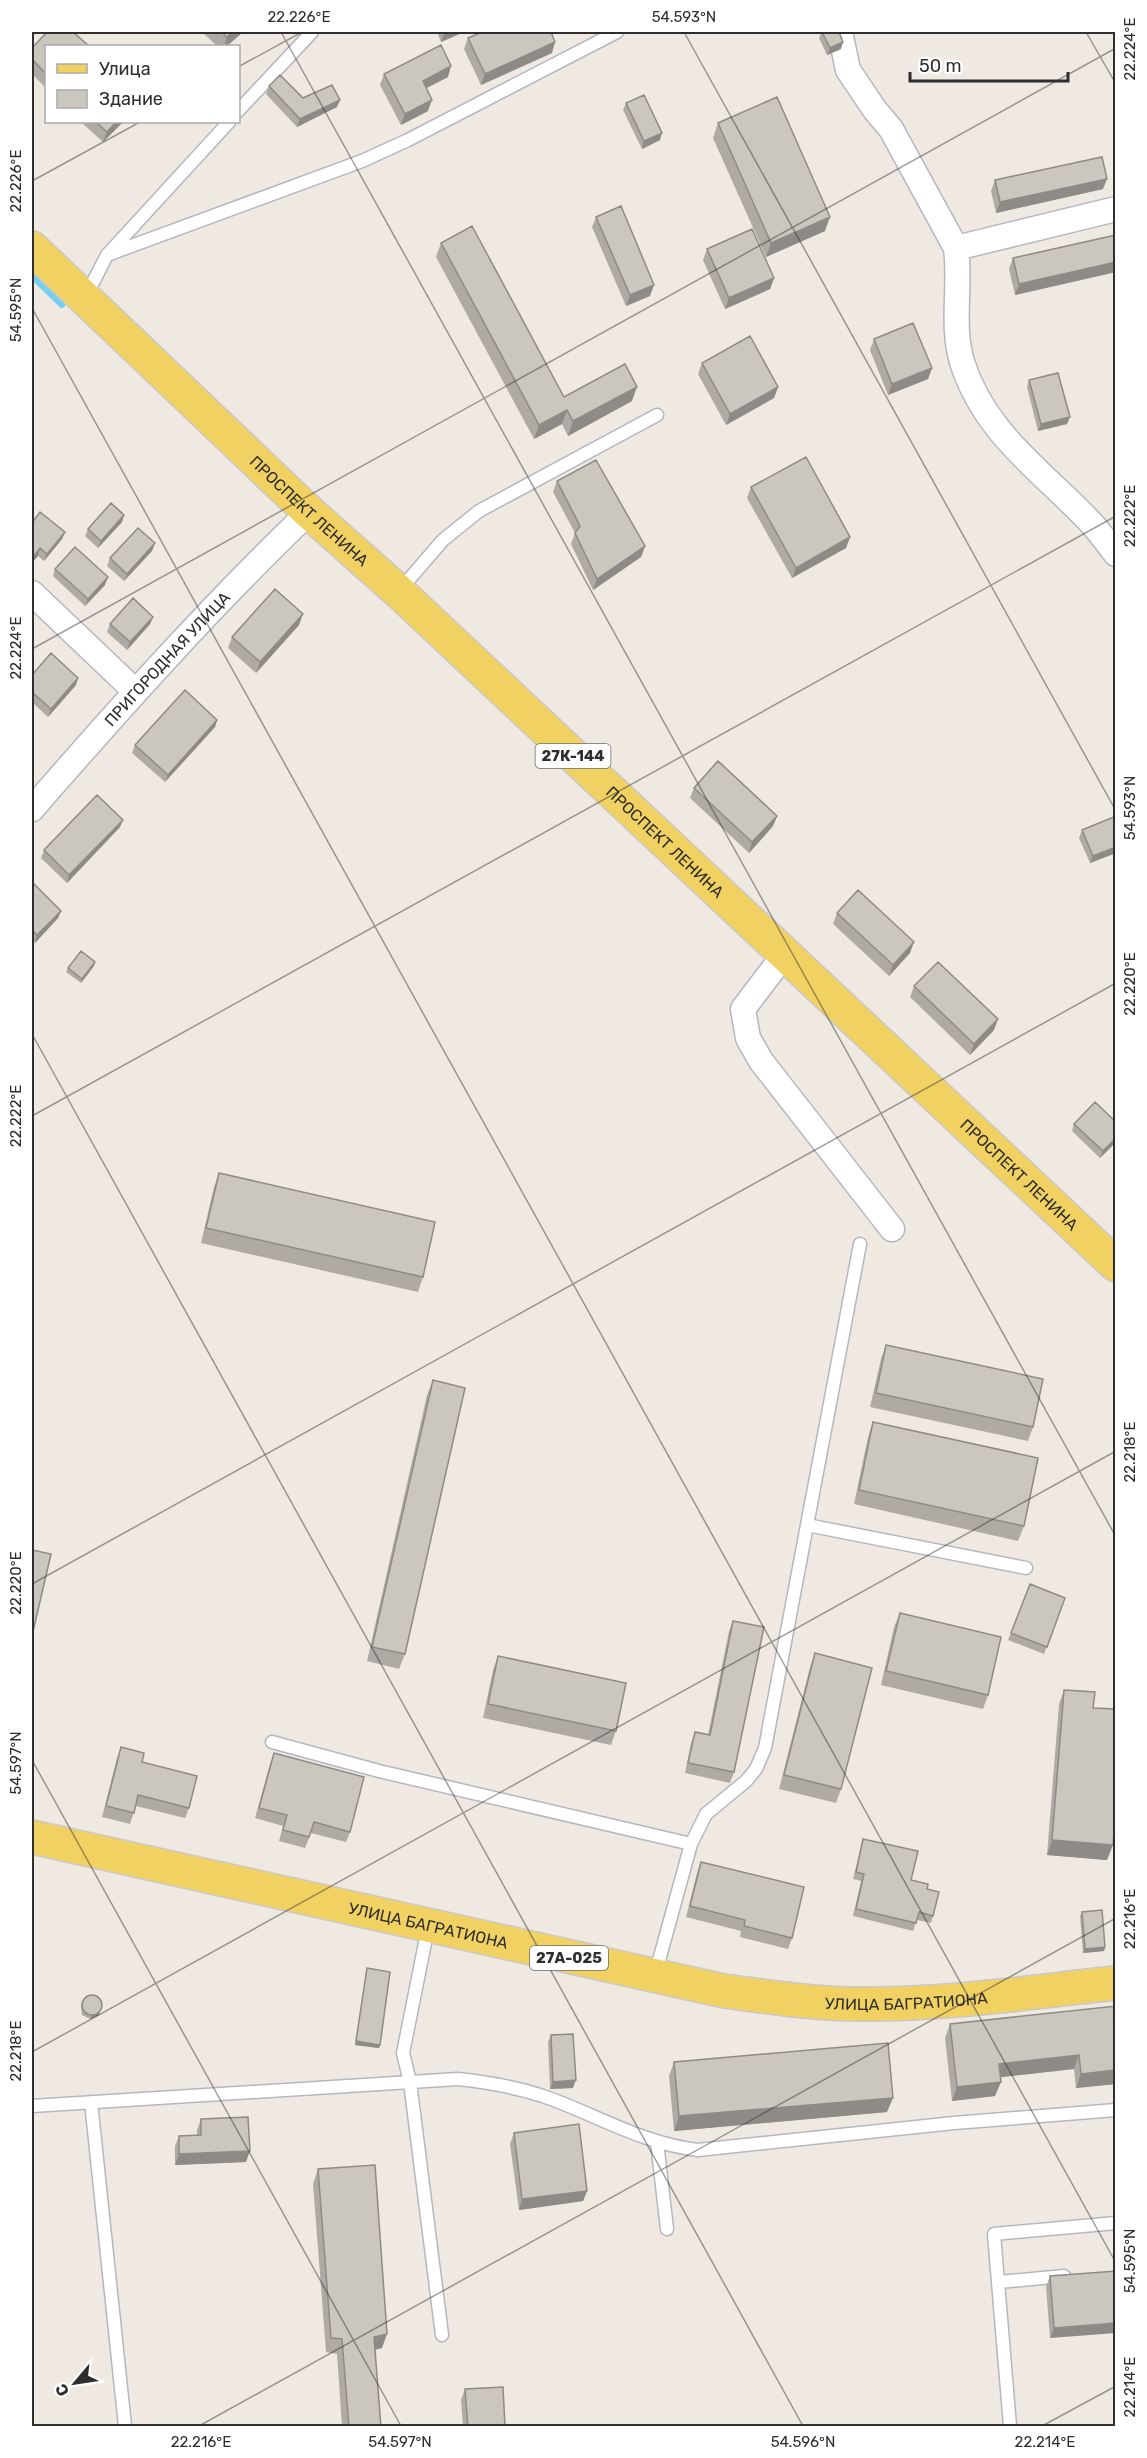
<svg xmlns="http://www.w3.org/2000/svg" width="1147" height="2458" font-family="Rubik,sans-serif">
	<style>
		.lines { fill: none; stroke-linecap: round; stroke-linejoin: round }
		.stream { stroke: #75cff0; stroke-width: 6 }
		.lane-casing { stroke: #b4b7c1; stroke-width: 15 }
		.street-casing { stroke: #b4b7c1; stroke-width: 27 }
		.primary-casing { stroke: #c9c9c9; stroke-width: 36 }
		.lane { stroke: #fff; stroke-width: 12 }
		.street { stroke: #fff; stroke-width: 24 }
		.primary { stroke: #f2d163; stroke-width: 33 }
		.wall { fill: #afaba4 }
		.shaded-wall { fill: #8e8b86 }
		.building { fill: #cbc7bf; stroke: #8e8b86; stroke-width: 1.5 }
		.ticks { fill: none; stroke: #2e2e2e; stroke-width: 1.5; stroke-opacity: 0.45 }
		.labels { text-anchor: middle; stroke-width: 5; stroke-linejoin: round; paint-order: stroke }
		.shield { fill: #fff; stroke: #6d6d6d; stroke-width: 1.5 }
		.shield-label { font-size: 15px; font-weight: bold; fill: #2e2e2e }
		.street-label { font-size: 16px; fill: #2e2e2e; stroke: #fff }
		.neatline { fill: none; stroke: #2e2e2e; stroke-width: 2 }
		.ticks-label { font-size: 15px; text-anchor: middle; fill: #2e2e2e }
	</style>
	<rect width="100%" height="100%" fill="#efe9e1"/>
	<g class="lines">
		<path class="stream" d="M32,276l30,29"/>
		<g class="lane-casing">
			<path id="lane" d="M238,111l74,-79
				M107,255l255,-94 46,-21 209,-108
				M86,296l21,-41 122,-133
				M399,591l44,-51 36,-29 178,-96
				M807,1525l219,43
				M272,1742l107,29 312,73
				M428,1928l-25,125 7,29 32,253
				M655,1975l36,-131 15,-30 40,-33 10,-12 9,-21 95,-504
				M91,2102l34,324
				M32,2106l426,-27c29,3 57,8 85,17 52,18 100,48 155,54l256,-27 162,-13
				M657,2142l10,87
				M999,2282l65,-6
				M1010,2426l-16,-192 122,-11"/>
		</g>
		<g class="street-casing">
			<g id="street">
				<path d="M840,32l8,38 27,40 16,19 65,119c5,39 -5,77 6,114 23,73 82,110 131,163 8,9 15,19 23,29"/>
				<path d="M956,248l160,-39"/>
				<path d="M32,593l103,98"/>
				<path id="s1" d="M32,809c89,-102 179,-203 277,-297"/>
				<path d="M784,955l-41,54 5,29 13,23 131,168"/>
			</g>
		</g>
		<g class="primary-casing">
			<g id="primary">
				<path id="s2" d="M32,248l277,264 89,79 718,674"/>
				<path id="s3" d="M32,1837l692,154c45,6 91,13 137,13 85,1 170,-12 255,-21"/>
			</g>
		</g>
		<use href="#lane" class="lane"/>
		<use href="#street" class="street"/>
		<use href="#primary" class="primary"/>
	</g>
	<path class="wall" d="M202,32h41l-16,14h-10z
		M437,32h27l-23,10z
		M822,32l19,17 -14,6 -8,-17z
		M468,38l84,15 -71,32 -17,-36z
		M46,46v42l-14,-14v-26z
		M384,74l64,3 -22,11 2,23 -27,14 -21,-40z
		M269,86l34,12 34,9 -40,20 -31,-33z
		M626,103l34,37 -18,9 -19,-39z
		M81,122h42l-20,20z
		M718,123l107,108 -59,26 -53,-119z
		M995,180l108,9 -107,24 -5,-22z
		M596,217l54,79 -24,10 -34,-79z
		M1116,235v37l-101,23 -6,-26 4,-11z
		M441,243l123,154 68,4 -64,35 -6,-12 -28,15 -98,-182z
		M707,249l67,29 -4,11 -45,20 -22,-49z
		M874,339l58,29 -4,11 -40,16 -18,-45z
		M702,363l76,24 -4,11 -48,27 -28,-51z
		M1029,380l38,44 -29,7 -11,-44z
		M557,481l88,65 -4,11 -48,33 -22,-46 4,-11 -22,-41z
		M751,487l99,50 -4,11 -54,30 -45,-80z
		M124,515l-2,7 -24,26 -13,-12 3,-7z
		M32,523l33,9 -3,7 -18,22 -6,-5 -6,7z
		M155,543l-3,8 -28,30 -17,-15 3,-8z
		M55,569l50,16 -20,21 -32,-30z
		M153,617l-3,7 -23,26 -20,-18 3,-8z
		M299,625l-43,48 -28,-25 4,-11z
		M32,675l44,10 -28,32 -16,-15z
		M217,720l-2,7 -50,55 -33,-29 3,-8z
		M694,788l83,28 -4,10 -24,27 -59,-55z
		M1116,816v37l-26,10 -11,-25 3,-8z
		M120,827l-53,56 -26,-25 3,-8z
		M32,882l29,29 -3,7 -23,25 -3,-4z
		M837,913l73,40 -21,23 -56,-52z
		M94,966l-13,17 -15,-11 2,-4z
		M914,986l80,44 -24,25 -60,-58z
		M1116,1122v20l-16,16 -28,-27 2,-7z
		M219,1173l204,104 -5,15 -217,-49 13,-56z
		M886,1345l147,82 -5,14 -158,-34 11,-48z
		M433,1380l-28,274 -6,15 -32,-8 60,-266z
		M873,1422l151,104 -6,15 -164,-37 14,-67z
		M1030,1584l35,14 -21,56 -36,-14z
		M900,1613l88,82 -5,14 -102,-24 13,-58z
		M733,1621l1,151 -4,11 -45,-10 6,-30 4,-11 13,3 21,-104z
		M815,1653l26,136 -5,14 -57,-14 31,-122z
		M498,1656l118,75 -5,14 -128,-27 10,-48z
		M1064,1690l29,18 14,152 -60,-5 12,-151z
		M121,1747l21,15 47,46 -4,10 -49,-12 -6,18 -28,-7 15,-59z
		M274,1753l76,79 -4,10 -35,-9 -6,15 -26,-7 4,-15 -28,-8 15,-54z
		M863,1839l48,41 16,9 6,27 -2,7 -14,-3 -4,11 -60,-15 8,-35 -8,-2z
		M701,1862l91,76 -4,11 -48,-12 1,-6 -55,-14 11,-44z
		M1082,1912l23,35 -1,4 -21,2 -3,-37z
		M367,1968l13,77 -1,3 -24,-3 11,-73z
		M82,2004l17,11 -9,4 -8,-4 -1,-8z
		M1116,2006v78l-40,4 -2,-19 -74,8 -5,19 -43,5 -7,-63 5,-14z
		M551,2035l22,53 -23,1 -2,-47z
		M674,2062l213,50 -213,19 -5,-55z
		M201,2119l45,43 -71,3v-19l4,-10 18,-1v-5z
		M514,2133l73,58 -4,10 -64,9 -9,-66z
		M318,2169l64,179 -7,2 6,77h-39l-5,-73 -11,-2 -13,-168z
		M1116,2271l-66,67 -4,-51 4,-11z
		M465,2389l40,38h-42l-2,-27z"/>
	<path class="shaded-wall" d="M233,32h10l-16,14h-3l3,-9z
		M445,32h19l-23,10z
		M555,42l-3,11 -71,32 4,-11z
		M843,42l-2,7 -14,6 3,-7z
		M451,66l-3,11 -29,15 4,-11z
		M340,100l-3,7 -40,20 3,-8z
		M432,100l-4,11 -27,14 4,-11z
		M116,122h7l-20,20 4,-10z
		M662,133l-2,7 -18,9 2,-8z
		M1107,179l-4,10 -107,24 4,-11z
		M830,217l-5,14 -59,26 5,-14z
		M1116,262v10l-101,23 4,-11z
		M774,278l-4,11 -45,20 4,-11z
		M654,285l-4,11 -24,10 4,-11z
		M932,368l-4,11 -40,16 4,-11z
		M637,387l-5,14 -64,35 5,-15z
		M778,387l-4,11 -48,27 4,-11z
		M567,410l-5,14 -28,15 5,-14z
		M1070,417l-3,7 -29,7 3,-7z
		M124,515l-2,7 -24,26 3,-7z
		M65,532l-3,7 -18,22 3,-7z
		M850,537l-4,11 -54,30 4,-10z
		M155,543l-3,8 -28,30 3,-7z
		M645,546l-4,11 -48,33 4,-11z
		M40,548l-2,8 -6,7 2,-7z
		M108,577l-3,8 -20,21 3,-7z
		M303,614l-4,11 -43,48 4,-11z
		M153,617l-3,7 -23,26 3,-8z
		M78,678l-2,7 -28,32 3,-8z
		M217,720l-2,7 -50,55 3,-7z
		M777,816l-4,10 -24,27 3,-11z
		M123,820l-3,7 -53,56 2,-8z
		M1116,847v6l-26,10 3,-7z
		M61,911l-3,7 -23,25 2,-8z
		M914,942l-4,11 -21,23 4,-11z
		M95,962l-1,4 -13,17 1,-4z
		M998,1019l-4,11 -24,25 4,-11z
		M1116,1138v4l-16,16 3,-7z
		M1052,1840l61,5 -6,15 -60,-5z
		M1105,1947l-1,4 -21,2 2,-4z
		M100,2011l-1,4 -9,4 2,-4z
		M356,2041l24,4 -1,3 -24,-3z
		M1079,2055l-5,14 -81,9 6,-14z
		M1116,2070v14l-40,4 5,-14z
		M576,2080l-3,8 -23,1 3,-7z
		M1001,2082l-6,14 -43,5 5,-14z
		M893,2098l-6,14 -213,19 5,-15z
		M250,2151l-4,11 -71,3 4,-11z
		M587,2191l-4,10 -64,9 3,-11z
		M1116,2323v10l-66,5 4,-10z
		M387,2334l-5,14 -13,3 5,-14z"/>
	<path class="building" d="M47,32h26l16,14h-43v28l-14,-15v-11z
		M221,32h12l-6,5z
		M482,32h69l4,10 -70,32 -17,-36z
		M822,32h17l4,10 -13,6z
		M441,45l10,21 -28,15 9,19 -27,14 -21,-40z
		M280,75l23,23 29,-13 8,15 -40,19 -31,-33z
		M644,95l18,38 -18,8 -18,-38z
		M777,97l53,120 -59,26 -53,-120z
		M96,122h20l-9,10z
		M1102,157l5,22 -107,23 -5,-22z
		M621,206l33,79 -24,10 -34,-78z
		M472,226l92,171 61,-33 12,23 -64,34 -6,-11 -28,15 -98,-182z
		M752,229l22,49 -45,20 -22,-49z
		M1116,235v27l-97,22 -6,-26z
		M913,323l19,45 -40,16 -18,-45z
		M750,336l28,51 -48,27 -28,-51z
		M1058,373l12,44 -29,7 -12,-44z
		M806,457l44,80 -54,31 -45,-81z
		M596,460l49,86 -48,33 -22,-46 5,-7 -23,-45z
		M111,503l13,12 -23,26 -13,-12z
		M40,512l25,20 -18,22 -7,-6 -6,8 -2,-2v-31z
		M138,528l17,15 -28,31 -17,-16z
		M75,547l33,30 -20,22 -33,-30z
		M275,589l28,25 -43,48 -28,-25z
		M133,598l20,19 -23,25 -20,-18z
		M51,653l27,25 -27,31 -19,-17v-17z
		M185,690l32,30 -49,55 -33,-30z
		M718,761l59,55 -25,26 -58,-54z
		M97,795l26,25 -54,55 -25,-25z
		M1116,816v31l-23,9 -11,-26z
		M32,882l29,29 -24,24 -5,-5z
		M858,890l56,52 -21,23 -56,-52z
		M81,951l14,11 -13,17 -14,-11z
		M938,962l60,57 -24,25 -60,-58z
		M1095,1102l21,20v16l-13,13 -29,-27z
		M219,1173l216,49 -12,55 -217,-49z
		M886,1345l157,34 -10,48 -157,-34z
		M433,1380l32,8 -60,266 -33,-7z
		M873,1422l165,36 -14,68 -165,-36z
		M32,1550l19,4 -19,82z
		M1030,1584l35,14 -18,49 -36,-14z
		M900,1613l101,24 -13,58 -102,-24z
		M733,1621l31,6 -30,145 -46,-9 7,-31 15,3z
		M815,1653l57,15 -31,121 -57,-14z
		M498,1656l128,27 -10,48 -128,-27z
		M1064,1690l31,2 -2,16 23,1v100l-3,36 -61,-5z
		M121,1747l23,6 -2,9 55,14 -8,32 -51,-13 -4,18 -28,-7z
		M274,1753l90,24 -14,55 -36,-10 -5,15 -26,-7 4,-15 -28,-7z
		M863,1839l55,12 -7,29 17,4 -1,5 12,3 -6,24 -14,-4 -3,11 -60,-14 8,-35 -8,-2z
		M701,1862l103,25 -12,51 -48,-12 1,-6 -55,-14z
		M1102,1910l3,37 -20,2 -3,-37z
		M367,1968l23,4 -10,73 -24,-4z
		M82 2005a10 10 0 1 1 20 0a10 10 0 1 1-20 0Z
		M1116,2006v64l-35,4 -2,-19 -80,9 2,18 -44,5 -7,-63z
		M573,2034l3,46 -23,2 -2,-47z
		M888,2043l5,55 -214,18 -5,-54z
		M248,2117l2,34 -71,3v-18l22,-1v-16z
		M579,2124l8,67 -65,8 -8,-66z
		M375,2165l12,169 -13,3 7,90h-32l-7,-88 -11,-1 -13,-169z
		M1116,2271v52l-62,5 -4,-52z
		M503,2387l2,40h-37l-3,-38z"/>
	<path class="ticks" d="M281,32l835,1505M684,32l432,779M1086,32l30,52M238,67l64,-35M32,181l108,-59M32,308l1084,1955M32,649l1084,-601M32,1034l771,1392M32,1116l1084,-600M32,1584l1084,-601M32,1760l369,666M32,2052l1084,-601M199,2426l917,-508M1042,2426l74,-40"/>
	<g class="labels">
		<g class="shield">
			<rect x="535.5" y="744" width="75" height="24" rx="4.5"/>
			<rect x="530" y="1946" width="78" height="24" rx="4.5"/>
		</g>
		<g class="shield-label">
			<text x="573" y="761">27К-144</text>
			<text x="569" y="1963">27А-025</text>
		</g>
		<g class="street-label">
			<text dy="6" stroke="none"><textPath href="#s2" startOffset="382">ПРОСПЕКТ ЛЕНИНА</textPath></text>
			<text dy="6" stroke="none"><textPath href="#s1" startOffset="202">ПРИГОРОДНАЯ УЛИЦА</textPath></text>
			<text dy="6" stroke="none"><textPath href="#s2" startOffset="868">ПРОСПЕКТ ЛЕНИНА</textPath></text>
			<text dy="6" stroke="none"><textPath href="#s2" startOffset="1354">ПРОСПЕКТ ЛЕНИНА</textPath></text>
			<text dy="6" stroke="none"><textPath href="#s3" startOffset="406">УЛИЦА БАГРАТИОНА</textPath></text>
			<text dy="6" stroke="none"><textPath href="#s3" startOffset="892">УЛИЦА БАГРАТИОНА</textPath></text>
		</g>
	</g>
	<rect width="1147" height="2458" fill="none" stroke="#ffffff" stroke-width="66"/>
	<rect x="45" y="45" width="195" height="78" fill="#ffffff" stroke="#ababab" stroke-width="1.5"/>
	<rect x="57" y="64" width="30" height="9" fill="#f2d163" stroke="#ababab" stroke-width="1.5"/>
	<text x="99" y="75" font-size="18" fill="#2e2e2e">Улица</text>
	<rect x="57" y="90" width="30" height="18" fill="#cbc7bf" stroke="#ababab" stroke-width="1.5"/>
	<text x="99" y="105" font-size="18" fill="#2e2e2e">Здание</text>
	<g transform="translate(75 2383) rotate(241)" stroke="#ffffff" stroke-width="4.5" paint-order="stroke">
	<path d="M0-4.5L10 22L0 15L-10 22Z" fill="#2e2e2e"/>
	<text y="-9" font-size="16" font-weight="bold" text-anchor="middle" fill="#2e2e2e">С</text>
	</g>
	<path d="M910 72v9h158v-9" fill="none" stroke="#2e2e2e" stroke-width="3"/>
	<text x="919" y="72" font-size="18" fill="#2e2e2e" stroke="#ffffff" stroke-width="4.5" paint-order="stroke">50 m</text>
	<rect x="33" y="33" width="1081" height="2392" class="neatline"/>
	<g class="ticks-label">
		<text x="299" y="22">22.226°E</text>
		<text x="684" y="22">54.593°N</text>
		<text transform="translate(1130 49) rotate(-90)" y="5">22.224°E</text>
		<text transform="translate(16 181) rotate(-90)" y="5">22.226°E</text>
		<text transform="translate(16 310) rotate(-90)" y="5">54.595°N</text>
		<text transform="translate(1130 516) rotate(-90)" y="5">22.222°E</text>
		<text transform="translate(16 648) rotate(-90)" y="5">22.224°E</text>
		<text transform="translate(1130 808) rotate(-90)" y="5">54.593°N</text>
		<text transform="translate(1130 984) rotate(-90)" y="5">22.220°E</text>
		<text transform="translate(16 1116) rotate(-90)" y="5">22.222°E</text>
		<text transform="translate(1130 1452) rotate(-90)" y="5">22.218°E</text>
		<text transform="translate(16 1583) rotate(-90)" y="5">22.220°E</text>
		<text transform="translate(16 1763) rotate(-90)" y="5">54.597°N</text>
		<text transform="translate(1130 1919) rotate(-90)" y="5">22.216°E</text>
		<text transform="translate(16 2051) rotate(-90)" y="5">22.218°E</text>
		<text transform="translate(1130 2261) rotate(-90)" y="5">54.595°N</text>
		<text transform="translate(1130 2387) rotate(-90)" y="5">22.214°E</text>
		<text x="201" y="2447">22.216°E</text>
		<text x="400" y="2447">54.597°N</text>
		<text x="803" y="2447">54.596°N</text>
		<text x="1045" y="2447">22.214°E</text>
	</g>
</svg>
